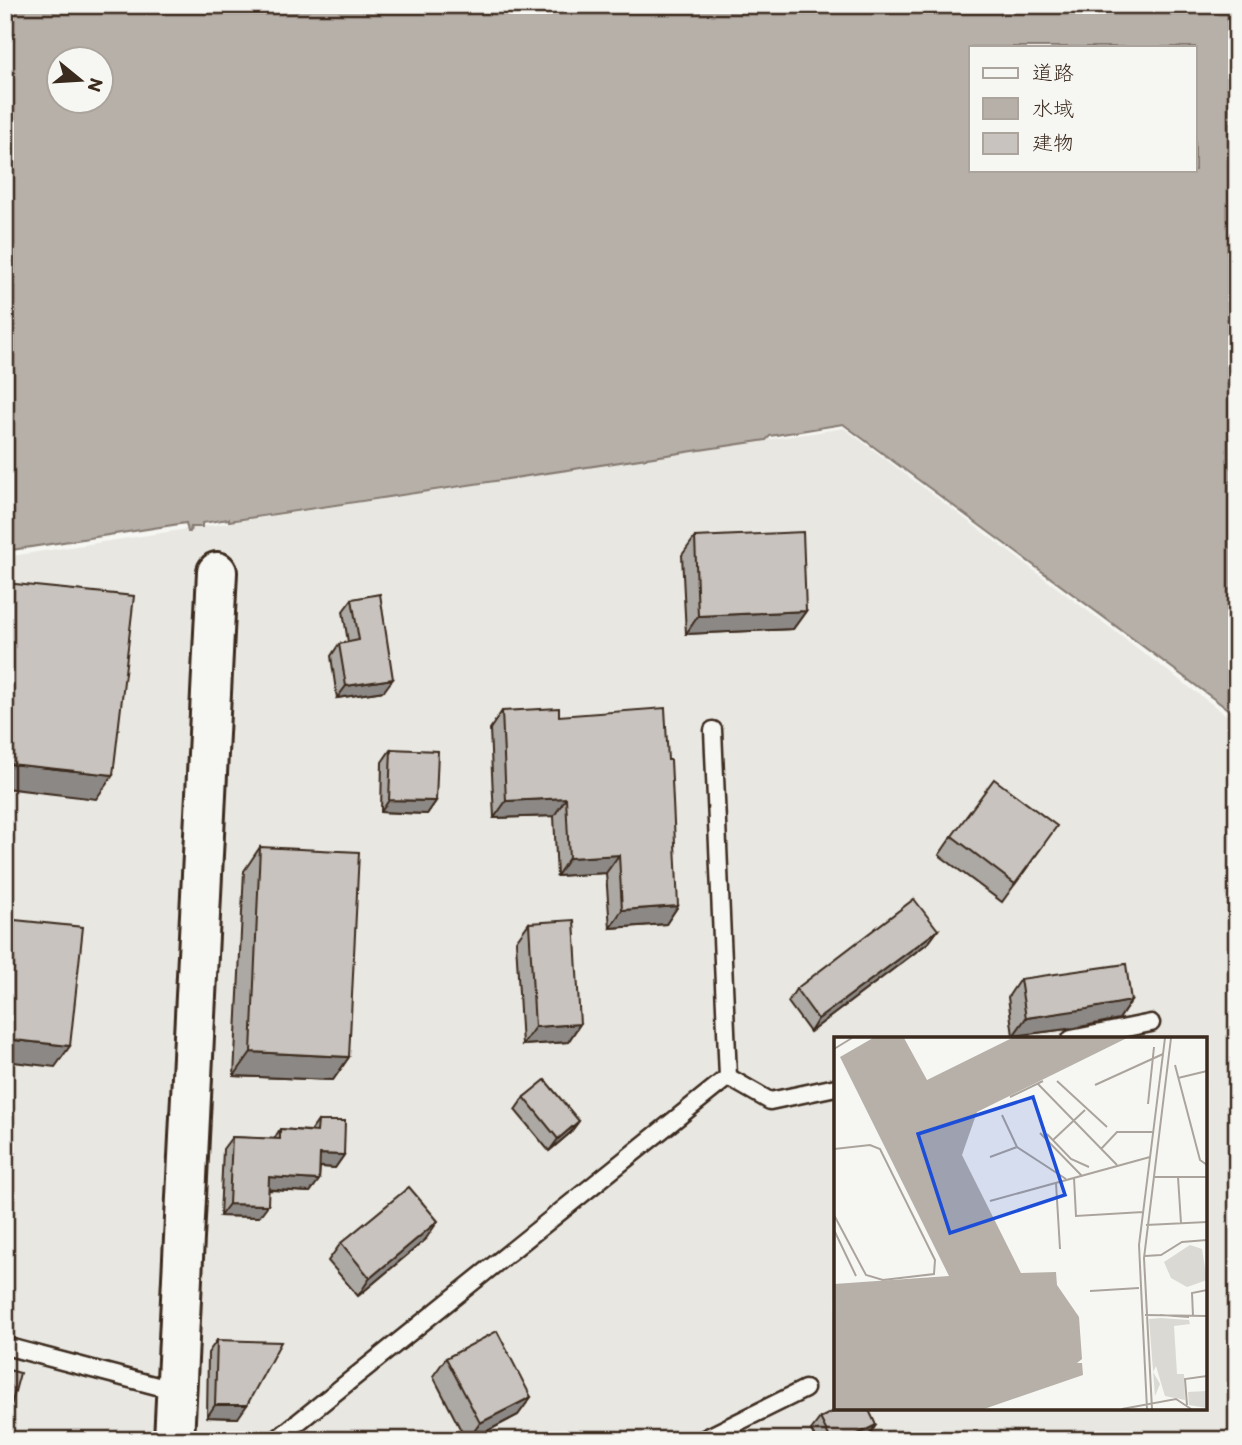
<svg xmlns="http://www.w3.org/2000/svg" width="1242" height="1445" font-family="Itim,'Klee One',sans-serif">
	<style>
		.built { fill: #e8e7e2; fill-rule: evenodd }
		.water { fill: #b6b0a9; stroke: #857a71; stroke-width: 2; fill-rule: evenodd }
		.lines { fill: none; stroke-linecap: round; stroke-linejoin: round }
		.service-casing { stroke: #3b2a1e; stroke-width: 21 }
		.tertiary-casing { stroke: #3b2a1e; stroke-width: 44 }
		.service { stroke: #f6f6f2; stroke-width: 16 }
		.tertiary { stroke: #f6f6f2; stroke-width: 38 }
		.wall { fill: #aca8a3; stroke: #3b2a1e; stroke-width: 2 }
		.shaded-wall { fill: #8c8885; stroke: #3b2a1e; stroke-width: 2 }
		.building { fill: #c8c3be; stroke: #3b2a1e; stroke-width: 2 }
		.inset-road { fill: none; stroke: #aba49d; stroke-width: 2 }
		.view { fill: #1d4ed8; fill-opacity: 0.15; stroke: #1d4ed8; stroke-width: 3.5 }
		.inset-edge { fill: none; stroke: #3b2a1e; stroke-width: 3.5 }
	</style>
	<rect width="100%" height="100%" fill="#f6f6f2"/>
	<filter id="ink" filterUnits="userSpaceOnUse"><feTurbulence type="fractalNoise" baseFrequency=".0143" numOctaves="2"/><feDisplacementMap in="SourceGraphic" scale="14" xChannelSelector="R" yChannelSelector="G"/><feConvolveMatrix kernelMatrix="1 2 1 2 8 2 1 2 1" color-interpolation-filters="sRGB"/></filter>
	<g filter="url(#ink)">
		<path class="built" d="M844,428l393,295v717h-1232v-883zM836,1039h369v369h-369z"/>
		<path class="water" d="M5,5h1232v711l-394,-292 -73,12 -4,4 -537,81v-2l-27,4v4h-11l-1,5h-2l-2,-9 -181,28zM971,47h224v123h-224zM60,60h42v42h-42z"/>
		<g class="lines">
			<g class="service-casing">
				<path id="service" d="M713,730l15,347
					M1071,1039l80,-16
					M5,1346l171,45
					M276,1440l452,-363 42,24 66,-14
					M702,1440l103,-51"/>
			</g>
			<g class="tertiary-casing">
				<path id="tertiary" d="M174,1440l43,-868"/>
			</g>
			<use href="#service" class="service"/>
			<use href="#tertiary" class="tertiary"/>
		</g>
		<path class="wall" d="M695,537l111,74 -13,18 -107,5 -4,-79z
			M352,599l32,92 -47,7 -6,-42 8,-12 9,-2 -5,-31z
			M502,711l57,5 119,190 -12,18 -56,4 -4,-55 -49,3 -3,-60 -60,2 -4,-89z
			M391,749l45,52 -9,13 -46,-2 1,-50z
			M952,836l92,8 -42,58 -63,-47z
			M260,847l89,210 -16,23 -99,-4 10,-205z
			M529,923l51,101 -12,18 -46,3 -6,-104z
			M938,930l-9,12 -119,90 -22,-30 8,-13z
			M1020,979l111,22 -12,18 -44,9 -62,8 -5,-39z
			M524,1097l55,24 -9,12 -21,18 -34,-41z
			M318,1121l26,34 -9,13 -15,-1 -1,13 -9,12 -41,-2 -10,27 -39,-1 3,-67 9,-12 42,2 6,-10 31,2z
			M425,1240l-67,56 -30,-35 13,-18z
			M217,1340l21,78 -31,-1 1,-64z
			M446,1358l85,39 -13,18 -48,25h-4l-33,-64z
			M820,1418l56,7 -9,13 -4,2h-47l-5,-10z"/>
		<path class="shaded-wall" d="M806,611l-13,18 -107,5 12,-18z
			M393,679l-9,12 -47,7 9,-12z
			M5,760h6l-6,8z
			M10,764l103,11 -17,24 -91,-11v-17z
			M566,798l-12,18 -60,2 12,-17z
			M389,800l47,1 -9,13 -46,-2z
			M619,855l-13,18 -49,3 12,-18z
			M678,906l-12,18 -56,4 12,-18z
			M938,930l-9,12 -119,90 8,-13z
			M1131,1001l-12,18 -44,9 -62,8 13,-18z
			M580,1024l-12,18 -46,3 13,-18z
			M5,1039l65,7 -15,21 -50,-6z
			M251,1052l98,5 -16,23 -99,-4z
			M579,1121l-9,12 -21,18 9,-12z
			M320,1154l24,1 -9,13 -23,-2z
			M269,1177l50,3 -9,12 -49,-3z
			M229,1204l39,1 -9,12 -39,-1z
			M438,1221l-13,19 -67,56 12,-18z
			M531,1397l-13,18 -48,25h-2l12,-17z
			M215,1405h32l-9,13 -31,-1z
			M876,1425l-9,13 -4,2h-17z"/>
		<path class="building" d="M803,532l3,79 -108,5 -3,-79z
			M5,583l129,13 -21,179 -103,-11 1,-4h-6z
			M380,594l13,85 -47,7 -7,-42 20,-4 -7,-41z
			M559,708v8l106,-8 3,52h3l7,146 -56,4 -3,-55 -50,3 -3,-60 -60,3 -4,-90z
			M391,749l47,2 -2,50 -47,-1z
			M994,779l63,47 -42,58 -63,-48z
			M260,847l99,5 -10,205 -98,-5z
			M914,899l24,31 -120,89 -22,-30z
			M5,919l78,8 -13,119 -65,-7z
			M574,920l6,104 -45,3 -6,-104z
			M1126,964l5,37 -44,8 -61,9 -6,-39z
			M545,1080l34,41 -21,18 -34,-42z
			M318,1121h27l-1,34 -24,-1 -1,26 -50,-3 -1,28 -39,-1 3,-67 48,2v-10l37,3z
			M409,1187l29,34 -68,57 -29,-35z
			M497,1331l34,66 -51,26 -34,-65z
			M217,1340l64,2 -34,63h-32z
			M5,1369l15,4 -15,55z
			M840,1408h28l8,17 -30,15h-15l-11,-22z"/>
	</g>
	<g transform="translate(834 1037)">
		<rect width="373" height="373" fill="#f6f6f2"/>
		<path d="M356,208l12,4 5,31 -20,7 -16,-9 -7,-16zM327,281l28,2 1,4 -16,2 3,48h7l1,26 -20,-4 -9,-30 -3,6 7,12 -5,12 -6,-77zM373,354v17l-18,-3 -1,-13z" fill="#dad9d3"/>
		<path d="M39,1h31l23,42 85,-42h115l-150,74 -15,43 59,118 35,-1 1,13 22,32 3,42 -5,4h5l1,12 -99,34h-150v-125l115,-8 -109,-219z" fill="#b6b0a9"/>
		<path class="inset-road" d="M0,12l18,-11M341,28l25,95 7,5M344,41l29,-7M223,44l50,46M204,47l79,81M261,48l68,-31M176,60l33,-16M314,67l6,-57M168,78l15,32 49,32M206,96l42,43M213,97l24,25 18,8M219,103l32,-30M0,112l36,-4 10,4 55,111 -1,14 -51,6 -17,-5 -32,-60M267,112l16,-17h36M156,120l27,-10M321,140h52M344,140l3,46M240,141l2,38 67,-4M222,146l4,66M156,164l160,-44M312,188l61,-3M0,193l22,46M311,219l16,-1 21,-13 25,-2M256,254l49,-3M311,278l62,1M326,278l29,2M359,279l-1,-23 15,-3M353,368l-2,-26 22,-3M288,372l54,-10 15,10M313,372l-8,-164 26,-207M318,372l-8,-151 27,-220"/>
		<path class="view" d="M199,60l32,98 -115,38 -32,-99z"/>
		<rect width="373" height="373" class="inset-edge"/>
	</g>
	<rect width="1242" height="1445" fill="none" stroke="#f6f6f2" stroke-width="28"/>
	<rect x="14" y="14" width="1214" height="1417" fill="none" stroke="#3b2a1e" stroke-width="2.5" filter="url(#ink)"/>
	<rect x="969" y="46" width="228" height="126" fill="#f6f6f2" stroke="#aba49d" stroke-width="2"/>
	<rect x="983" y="68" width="35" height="10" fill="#f6f6f2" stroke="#aba49d" stroke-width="2"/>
	<text x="1032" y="80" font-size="21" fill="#3b2a1e">道路</text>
	<rect x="983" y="98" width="35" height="21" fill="#b6b0a9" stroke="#aba49d" stroke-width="2"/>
	<text x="1032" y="116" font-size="21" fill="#3b2a1e">水域</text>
	<rect x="983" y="133" width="35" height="21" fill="#c8c3be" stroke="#aba49d" stroke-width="2"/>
	<text x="1032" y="150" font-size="21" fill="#3b2a1e">建物</text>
	<g transform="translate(80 80) rotate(108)"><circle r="33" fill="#f6f6f2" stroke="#aba49d" stroke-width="2"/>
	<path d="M0-5L12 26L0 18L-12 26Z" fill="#3b2a1e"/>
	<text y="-10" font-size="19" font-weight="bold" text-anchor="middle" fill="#3b2a1e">N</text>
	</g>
</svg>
